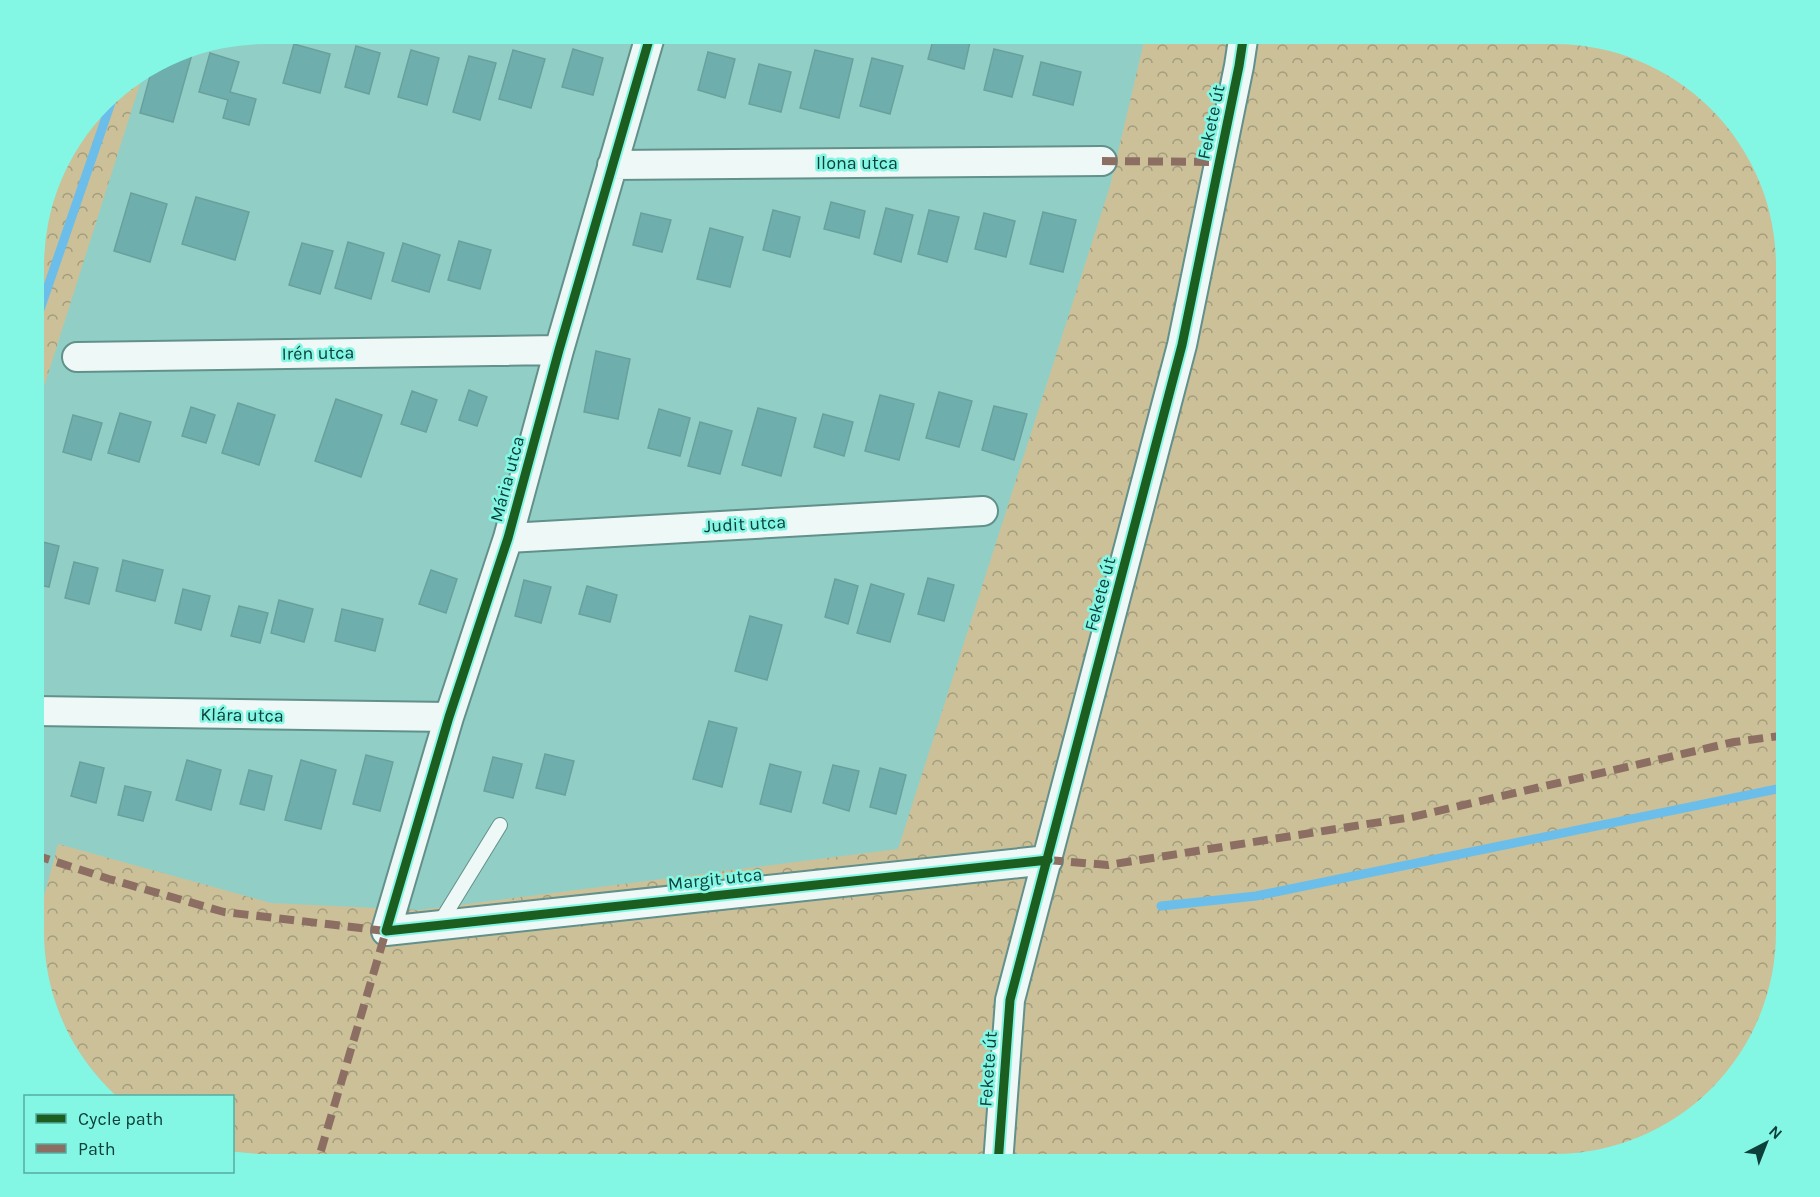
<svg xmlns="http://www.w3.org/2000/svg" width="1820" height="1197" font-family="Karla,sans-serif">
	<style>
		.forest { fill: url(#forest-crowns) }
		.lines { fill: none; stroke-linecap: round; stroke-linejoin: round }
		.stream { stroke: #6bbeea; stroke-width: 9 }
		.building { fill: #6eaeac; stroke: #69a09d; stroke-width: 1.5 }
		.service-casing { stroke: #62908a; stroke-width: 16 }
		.minor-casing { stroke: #62908a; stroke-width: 32 }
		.service { stroke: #eef8f6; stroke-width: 14 }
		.minor { stroke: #eef8f6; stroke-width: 28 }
		.quiet { stroke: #8d6e63; stroke-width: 8; stroke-dasharray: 15 8; stroke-linecap: butt }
		.cycleway-casing { stroke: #84f6e4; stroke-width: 13 }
		.cycleway { stroke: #1b5e20; stroke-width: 9 }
		.labels { text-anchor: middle; stroke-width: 5; stroke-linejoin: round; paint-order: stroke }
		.street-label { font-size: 18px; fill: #0d403a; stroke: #84f6e4 }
	</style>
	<defs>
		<pattern id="forest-crowns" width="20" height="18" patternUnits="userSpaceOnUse" patternTransform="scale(1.5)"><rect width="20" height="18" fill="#cbc098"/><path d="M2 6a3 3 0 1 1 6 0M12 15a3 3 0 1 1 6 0" fill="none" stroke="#a39d7d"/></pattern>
	</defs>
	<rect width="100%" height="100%" fill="#91cfc6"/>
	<path class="forest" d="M1146,33h409l74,12 55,27 72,78 31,101v695l-12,61 -27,54 -78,72 -101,31h-1304l-32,-5 -1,-63h-122l-46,-48 -29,-86v-52l5,1 18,-67 213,59 148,7 479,-61 212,-663z
		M144,71l-109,344v-180l22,-73 55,-71z"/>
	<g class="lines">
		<path class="stream" d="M35,324l81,-236
			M1161,906l95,-10 531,-109"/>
	</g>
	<path class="building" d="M935,33l35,9 -6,27 -36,-10z
		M294,44l36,10 -10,39 -37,-10z
		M356,46l24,7 -11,41 -24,-7z
		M194,47l-21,75 -33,-9 13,-48 24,-14z
		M573,49l30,9 -10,37 -31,-8z
		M994,49l29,7 -11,41 -28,-7z
		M411,50l28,8 -12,47 -29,-8z
		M513,50l32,9 -14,49 -32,-9z
		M815,50l38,9 -14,59 -39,-10z
		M708,52l27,7 -10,39 -27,-8z
		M210,53l29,9 -9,30 26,7 -7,26 -26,-7 5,-18 -29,-8z
		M469,56l27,7 -16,57 -27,-8z
		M872,58l31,8 -13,48 -30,-8z
		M1041,62l40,10 -8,33 -40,-10z
		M759,64l32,8 -10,40 -32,-8z
		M131,193l36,11 -17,58 -36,-11z
		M196,197l53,15 -14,48 -53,-16z
		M831,202l34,9 -6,27 -35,-9z
		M886,208l27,7 -12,47 -27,-8z
		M773,210l27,7 -10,40 -27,-7z
		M929,210l30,7 -12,45 -29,-8z
		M1043,212l33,8 -13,52 -33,-8z
		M641,213l30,7 -9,32 -29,-7z
		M984,213l31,8 -9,36 -31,-8z
		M710,228l33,9 -13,50 -33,-8z
		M459,241l32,9 -11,39 -32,-9z
		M348,242l36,11 -13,46 -36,-11z
		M302,243l31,8 -13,43 -31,-9z
		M403,243l37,12 -11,37 -37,-11z
		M596,351l34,8 -12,60 -34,-7z
		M469,390l18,7 -10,29 -18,-6z
		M412,391l25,9 -11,32 -25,-8z
		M939,392l33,9 -13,46 -33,-9z
		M880,395l34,9 -15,56 -34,-9z
		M336,399l46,16 -21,62 -46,-16z
		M238,403l37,12 -16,50 -37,-12z
		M994,406l33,8 -13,46 -32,-10z
		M191,407l24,8 -9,28 -24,-7z
		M758,408l38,10 -15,58 -39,-11z
		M659,409l31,9 -10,38 -32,-8z
		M120,413l31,9 -12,40 -31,-9z
		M823,414l30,8 -9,34 -30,-9z
		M73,415l29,8 -11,37 -28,-8z
		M700,422l32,9 -12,43 -32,-8z
		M35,540l24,6 -10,41 -14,-3z
		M123,560l40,10 -8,31 -39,-10z
		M74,562l24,6 -9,36 -24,-6z
		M431,570l26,9 -11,34 -27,-9z
		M928,578l26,7 -10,36 -26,-7z
		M835,579l23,7 -10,38 -23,-7z
		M524,580l27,7 -10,36 -26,-7z
		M871,584l33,10 -14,48 -33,-9z
		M587,586l30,9 -7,27 -31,-8z
		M183,589l27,7 -9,34 -26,-7z
		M279,600l34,9 -9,33 -33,-9z
		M239,606l29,7 -8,30 -29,-7z
		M342,609l41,10 -8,32 -40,-10z
		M750,616l32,9 -15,55 -32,-9z
		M709,721l28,7 -15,59 -29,-8z
		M545,754l29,7 -9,34 -29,-7z
		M366,755l27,7 -13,49 -27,-7z
		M493,757l29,7 -9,34 -29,-7z
		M187,760l34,10 -10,40 -35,-10z
		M301,760l35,10 -15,59 -36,-9z
		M80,762l24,6 -8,35 -25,-7z
		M770,764l31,8 -10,40 -31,-8z
		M833,765l26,6 -10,40 -26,-8z
		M880,768l26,7 -10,39 -26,-7z
		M249,770l23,6 -8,34 -24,-6z
		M125,786l26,6 -8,29 -25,-6z"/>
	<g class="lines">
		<g class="service-casing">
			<path id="service" d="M438,926l62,-101"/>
		</g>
		<g class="minor-casing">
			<path id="minor" d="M651,33l-92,317 -51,188 -59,179 -63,214 662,-71
				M612,165l490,-4
				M77,357l482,-7
				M508,538l475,-27
				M35,711l414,6
				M998,1164l12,-164 172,-655 57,-279 5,-33"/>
		</g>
		<use href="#service" class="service"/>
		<use href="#minor" class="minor"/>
		<path class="quiet" d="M1102,161l117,1
			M35,855l74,24 115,33 162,19 -69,233
			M1048,860l60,5 304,-48 322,-75 53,-7"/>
		<g class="cycleway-casing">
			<path id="cycleway" d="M651,33l-92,317 -51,188 -59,179 -63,214 662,-71
				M998,1164l12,-164 172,-655 57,-279 5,-33"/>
		</g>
		<use href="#cycleway" class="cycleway"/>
	</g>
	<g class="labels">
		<g class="street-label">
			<text transform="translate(1211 122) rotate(-78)" y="6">Fekete út</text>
			<text x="857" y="169">Ilona utca</text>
			<text transform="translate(318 353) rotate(-1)" y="6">Irén utca</text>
			<text transform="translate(507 479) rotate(-75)" y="6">Mária utca</text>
			<text transform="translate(745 524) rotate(-3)" y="6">Judit utca</text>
			<text transform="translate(1100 594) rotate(-75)" y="6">Fekete út</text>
			<text transform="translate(242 715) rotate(1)" y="6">Klára utca</text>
			<text transform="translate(715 879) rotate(-6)" y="6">Margit utca</text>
			<text transform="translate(988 1069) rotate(-86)" y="6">Fekete út</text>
		</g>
	</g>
	<path d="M0 0H1820V1197H0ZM266 44H1554A222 222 0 0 1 1776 266V932A222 222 0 0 1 1554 1154H266A222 222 0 0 1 44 932V266A222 222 0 0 1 266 44Z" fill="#84f6e4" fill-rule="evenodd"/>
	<rect x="24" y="1095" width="210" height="78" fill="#84f6e4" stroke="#54ada0" stroke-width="1.5"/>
	<rect x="36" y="1114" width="30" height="9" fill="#1b5e20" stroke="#54ada0" stroke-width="1.5"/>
	<text x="78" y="1125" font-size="18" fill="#0d403a">Cycle path</text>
	<rect x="36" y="1144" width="30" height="9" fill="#8d6e63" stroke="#54ada0" stroke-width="1.5"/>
	<text x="78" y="1155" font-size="18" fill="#0d403a">Path</text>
	<g transform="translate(1766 1143) rotate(42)" stroke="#84f6e4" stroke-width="4.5" paint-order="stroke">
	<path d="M0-4.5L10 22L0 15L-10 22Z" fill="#0d403a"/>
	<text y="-9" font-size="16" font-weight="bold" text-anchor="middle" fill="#0d403a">N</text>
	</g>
</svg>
